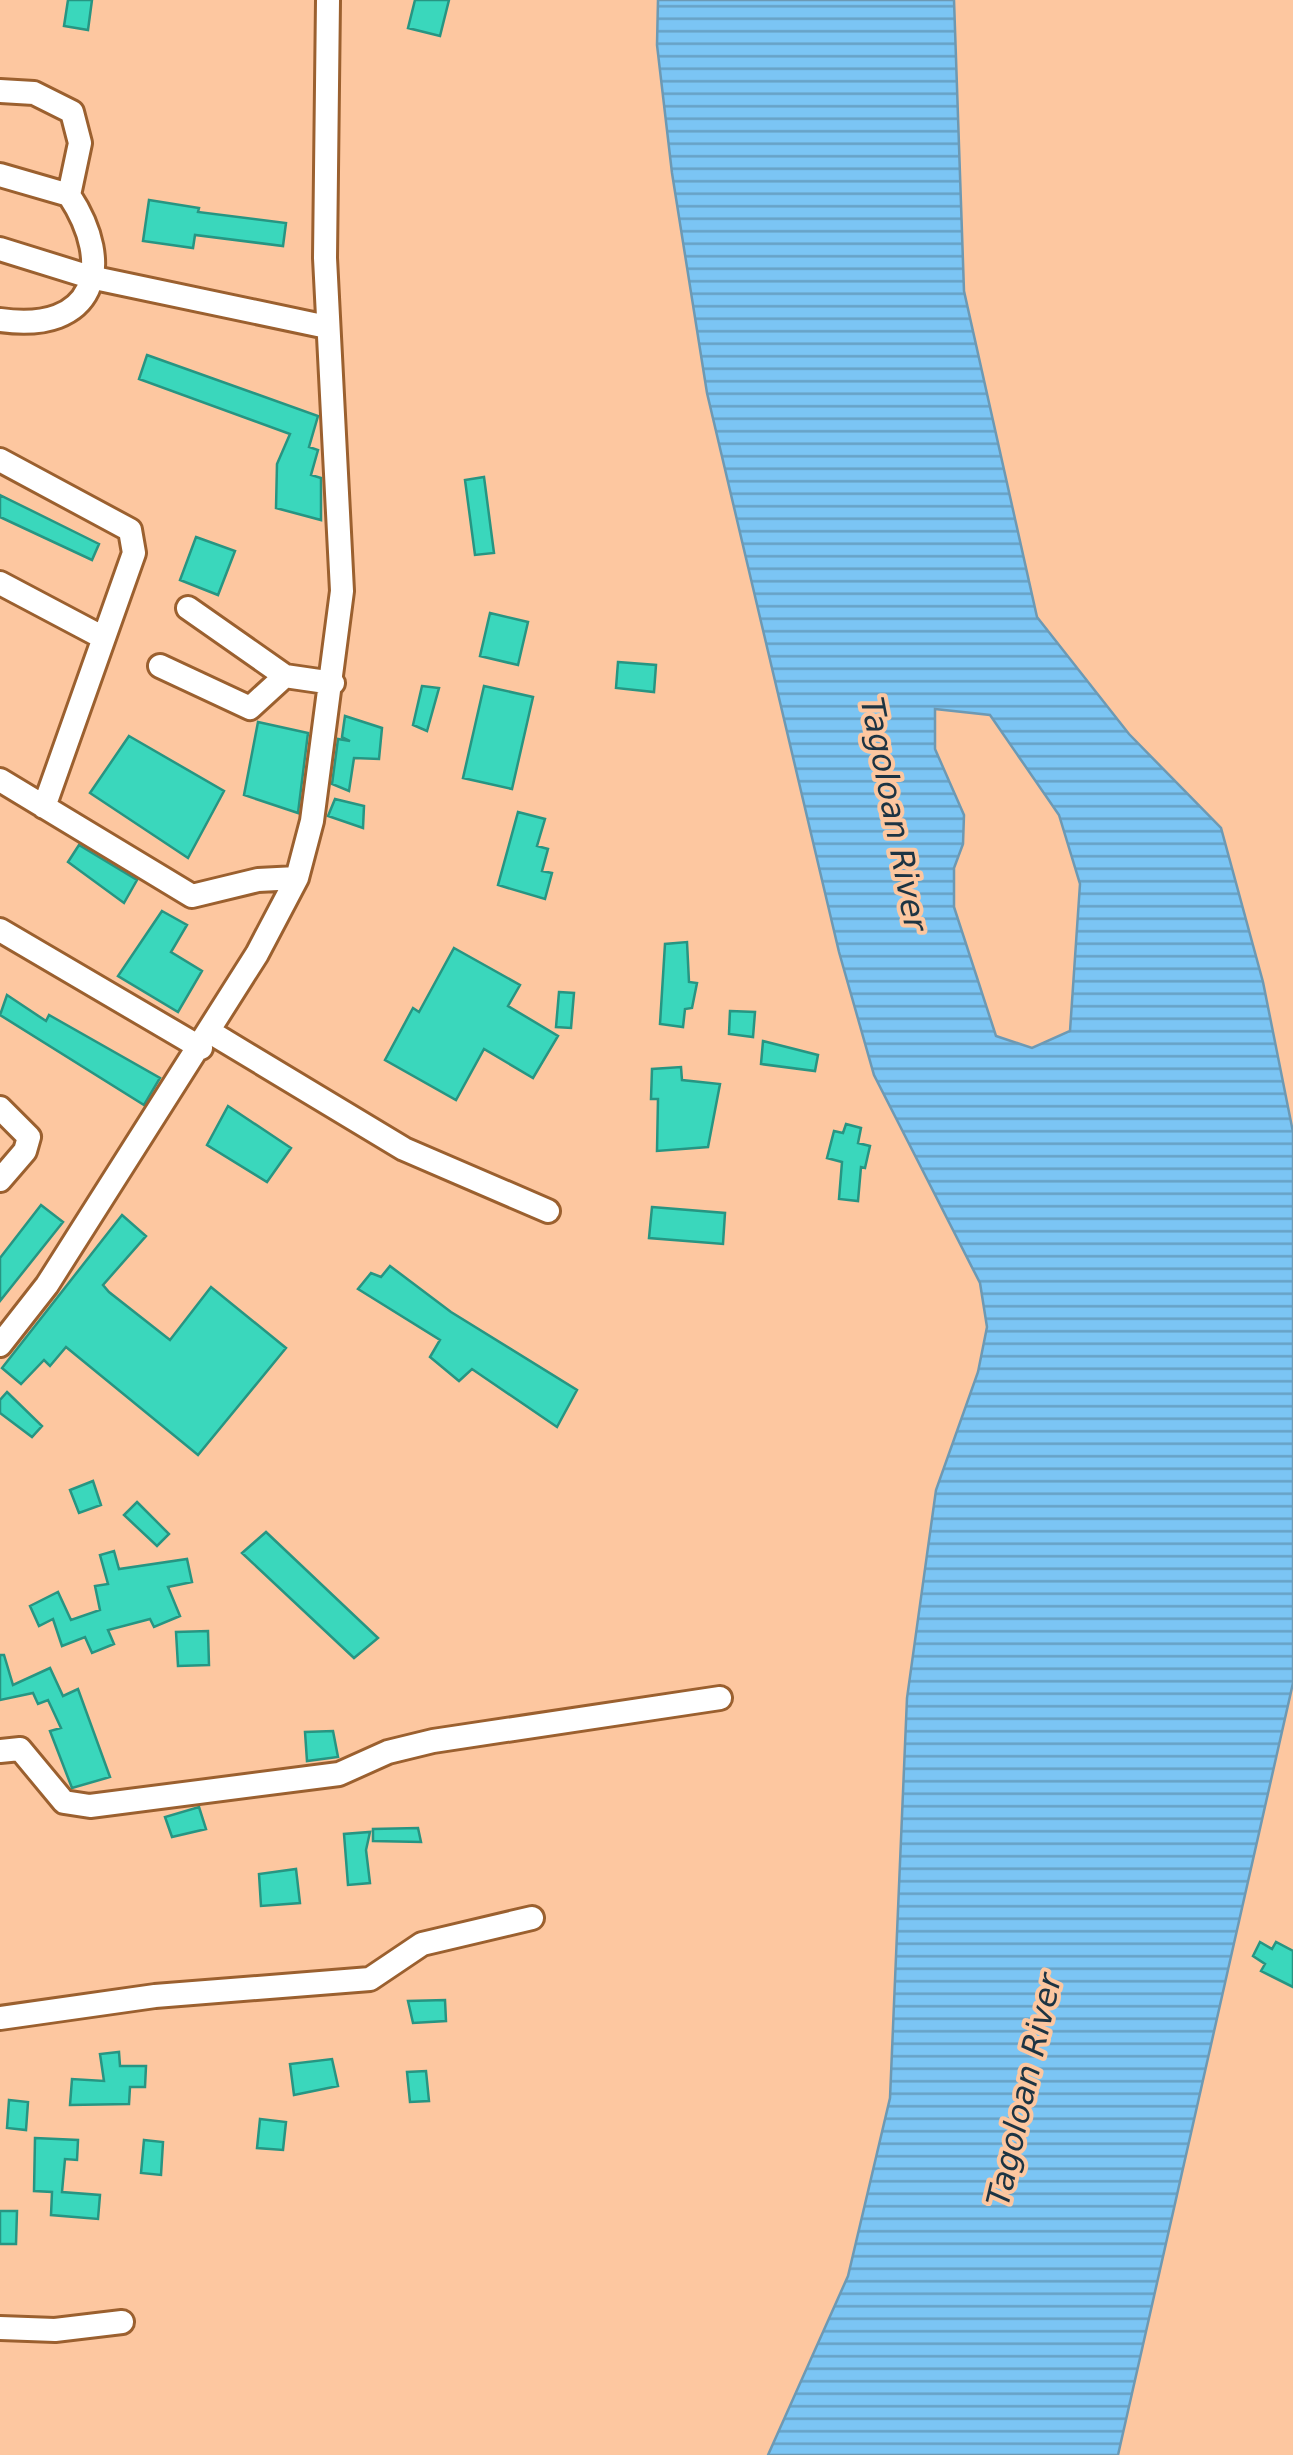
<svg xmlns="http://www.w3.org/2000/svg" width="1293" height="2455" font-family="'DejaVu Sans',sans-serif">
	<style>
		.water { fill: url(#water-rules); stroke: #6d99b3; stroke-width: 2.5; fill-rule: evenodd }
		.building { fill: #3ad7bc; stroke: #279582; stroke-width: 2.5 }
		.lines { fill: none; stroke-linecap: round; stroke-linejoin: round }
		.minor-casing { stroke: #9b602f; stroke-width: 28 }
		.minor { stroke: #fff; stroke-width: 22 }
		.labels { text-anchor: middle; stroke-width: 8; stroke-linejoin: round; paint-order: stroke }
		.water-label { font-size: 32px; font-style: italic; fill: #1d3443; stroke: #fdc7a0 }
	</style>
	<defs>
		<pattern id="water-rules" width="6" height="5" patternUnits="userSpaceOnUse" patternTransform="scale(2.5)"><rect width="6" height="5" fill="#7bc5f4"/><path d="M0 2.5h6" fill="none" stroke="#67a1c5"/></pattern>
	</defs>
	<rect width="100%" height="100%" fill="#fdc7a0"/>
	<path class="water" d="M658,0h296l10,291 73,326 92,117 92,94 42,154 30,150v551l-175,772h-350l80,-179 42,-178 17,-400 29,-208 42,-118 9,-45 -7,-44 -106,-208 -35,-123 -132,-559 -35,-220 -15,-128zM935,709l55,6 69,100 21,69 -10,147 -38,17 -36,-12 -42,-129v-39l9,-24 1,-29 -29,-66z"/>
	<path class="building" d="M68,0h24l-4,30 -24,-4z
		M415,0h34l-9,36 -32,-8z
		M149,200l50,8 -1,4 88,11 -3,23 -88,-11 -2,13 -50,-7z
		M147,355l171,61 -9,31 9,3 -7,25 10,3v42l-45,-12 1,-44 13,-30 -151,-55z
		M484,477l10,76 -19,2 -10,-75z
		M0,495l99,49 -7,16 -92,-43z
		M196,537l39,14 -17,44 -38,-15z
		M490,613l38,9 -10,43 -38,-9z
		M618,662l38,3 -2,27 -38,-4z
		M422,686l17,2 -12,43 -14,-6z
		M484,686l49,11 -21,92 -49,-11z
		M345,716l37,12 -3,31 -25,-1 -5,33 -17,-7 6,-45 12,2 -8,-4z
		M258,722l50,11 -10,80 -54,-18z
		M129,736l95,55 -36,67 -98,-65z
		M335,799l29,7 -1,22 -35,-12z
		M518,812l27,7 -8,27 11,3 -6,22 10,2 -7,26 -47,-14z
		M79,845l58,35 -13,23 -56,-41z
		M162,911l25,14 -16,27 31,19 -24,41 -60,-36z
		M687,942l2,40 8,1 -5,25 -7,1 -2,18 -23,-3 5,-80z
		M454,948l66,37 -12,21 50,30 -25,42 -49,-29 -28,51 -71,-40 28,-52 6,4z
		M559,992l15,1 -3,35 -15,-1z
		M7,995l39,26 3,-6 111,63 -16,27 -144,-90z
		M730,1011l25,1 -2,25 -24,-3z
		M763,1041l55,14 -3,16 -54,-7z
		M681,1067l1,13 38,4 -12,63 -51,4 1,-52h-7l1,-30z
		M228,1106l63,42 -24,34 -60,-37z
		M846,1124l15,4 -3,15 12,3 -5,22 -4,-1 -3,34 -19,-2 3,-37 -15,-4 7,-27 9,2z
		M41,1205l22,17 -63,79v-43z
		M652,1207l73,6 -2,31 -74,-6z
		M122,1215l24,21 -43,49 6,7 61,48 41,-53 75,61 -88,107 -132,-108 -16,19 -6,-6 -23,24 -19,-16z
		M390,1266l61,46 126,78 -20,37 -85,-58 -13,12 -29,-24 10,-17 -82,-51 13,-16 10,4z
		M7,1392l35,34 -10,11 -32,-24v-13z
		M93,1481l8,24 -22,8 -9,-23z
		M137,1502l32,32 -12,12 -33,-31z
		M266,1532l112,106 -24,20 -112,-105z
		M114,1551l5,18 68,-10 5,23 -24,5 12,29 -26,11 -4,-8 -42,11 6,14 -22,9 -7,-16 -23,9 -9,-27 -14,7 -9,-20 28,-14 13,28 29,-10 -5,-24 13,-2 -8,-29z
		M208,1631l1,34 -31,1 -2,-34z
		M0,1655h4l9,30 37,-17 13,28 15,-7 32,88 -38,11 -22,-57 11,-3 -13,-28 -10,4 -5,-11 -33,7z
		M333,1731l5,26 -31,4 -2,-29z
		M199,1807l7,22 -34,8 -7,-20z
		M418,1828l3,14 -48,-1v-12z
		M370,1832l-4,18 4,33 -22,2 -4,-51z
		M296,1869l4,34 -39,3 -2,-32z
		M1260,1942l12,7 4,-7 17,9v36l-32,-16 4,-7 -12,-8z
		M445,2000l1,21 -33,2 -5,-22z
		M119,2052l1,14h26l-1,21h-15l-1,17 -59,1 2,-26 32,2 -4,-27z
		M332,2059l6,27 -44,9 -4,-31z
		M426,2071l3,30 -19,1 -3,-30z
		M9,2100l19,2 -2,28 -19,-2z
		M260,2119l26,3 -3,28 -26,-2z
		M35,2138l43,2 -1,20 -12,-1 -3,33 38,3 -2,24 -47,-4 1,-23 -18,-1z
		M144,2140l19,2 -2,33 -20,-2z
		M0,2211h17l-1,33h-16z"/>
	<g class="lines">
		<g class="minor-casing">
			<path id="minor" d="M0,91l34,2 38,19 8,31 -11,52
				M0,175l69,20c47,71 26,139 -69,125
				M0,249l90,28 237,50
				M0,460l130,70 4,23 -90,254
				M0,583l102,54
				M188,608l97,68
				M160,666l90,42 35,-32 48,7
				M0,780l192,116 66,-16 39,-2
				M0,930l201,118
				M210,1032l194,117 144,62
				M0,1108l29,29 -4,14 -25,29
				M0,1345l47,-60 210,-331 40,-76 15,-57 30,-230 -17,-333 3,-258
				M0,1751l20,-2 44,53 26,4 249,-32 49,-22 45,-11 287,-43
				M0,2018l155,-22 215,-17 52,-35 110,-26
				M0,2328l55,2 67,-8"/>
		</g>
		<use href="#minor" class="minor"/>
	</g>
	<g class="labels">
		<g class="water-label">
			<text transform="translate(894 814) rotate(79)" y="11">Tagoloan River</text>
			<text transform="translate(1024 2090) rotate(-77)" y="11">Tagoloan River</text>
		</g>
	</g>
</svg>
